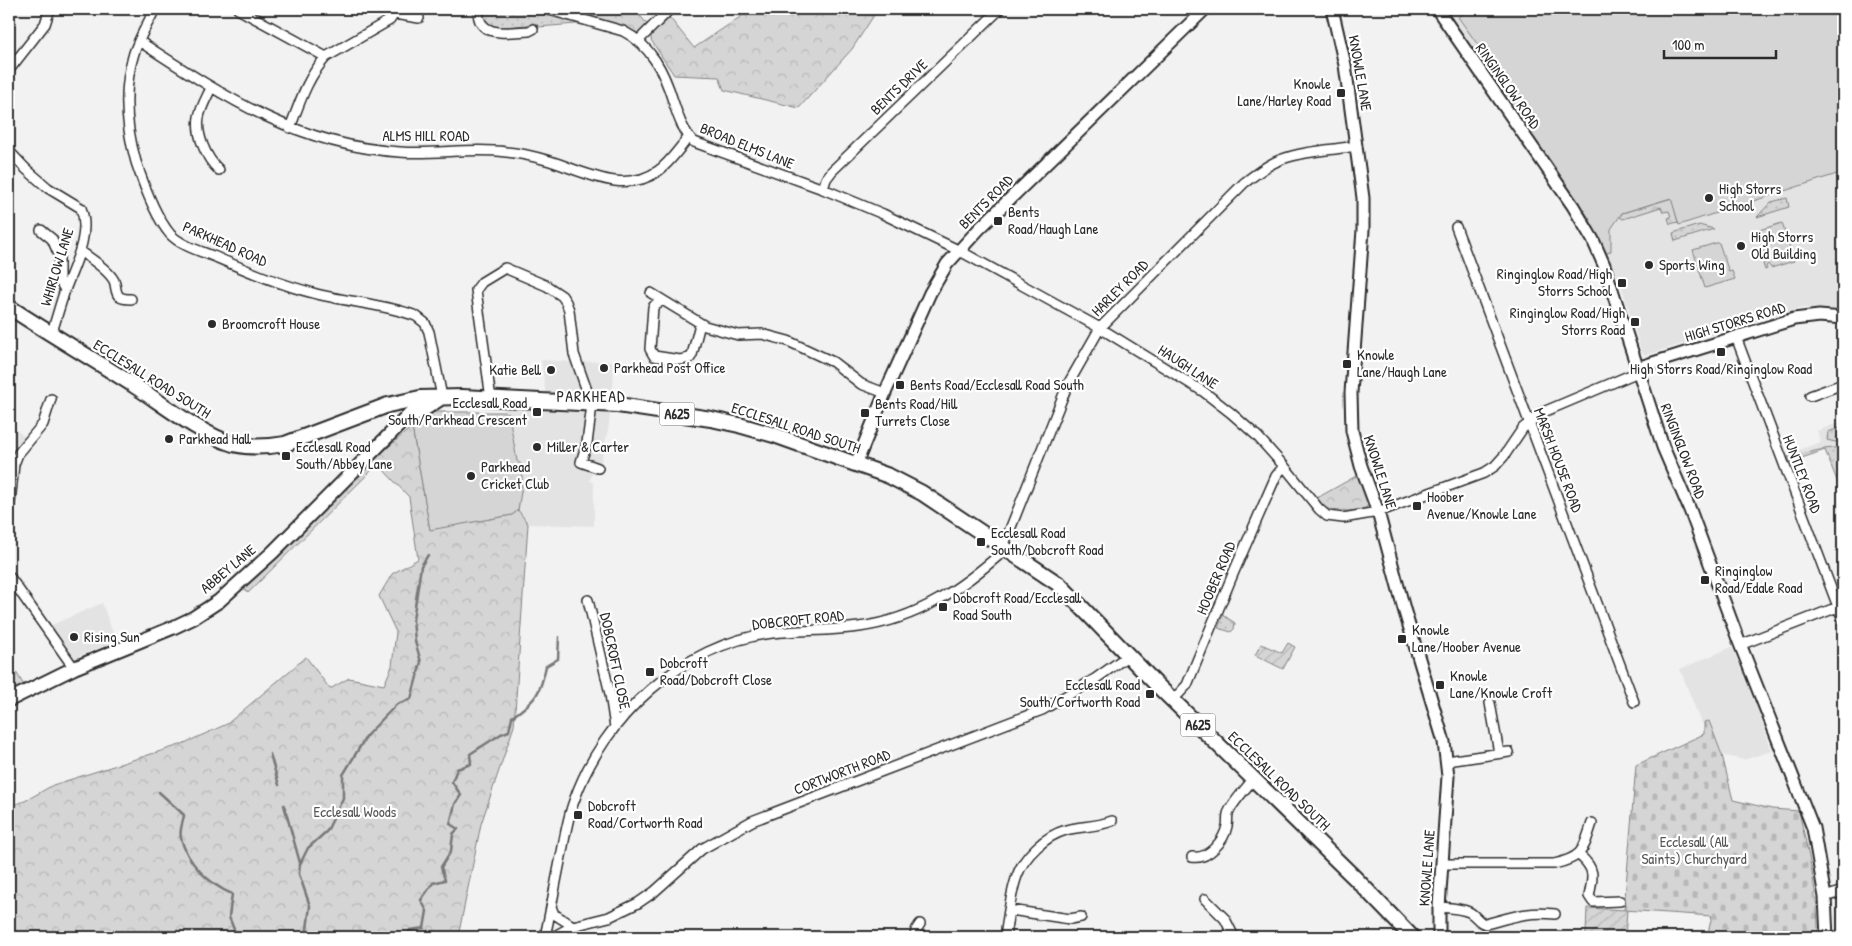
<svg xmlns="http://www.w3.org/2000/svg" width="1852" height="946" font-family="'Patrick Hand',sans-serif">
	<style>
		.built { fill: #e3e3e3 }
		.grass { fill: url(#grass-dots); stroke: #808080 }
		.forest { fill: url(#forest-crowns); stroke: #808080 }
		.cemetery { fill: url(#cemetery-stones); stroke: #808080 }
		.park { fill: #d5d5d5; stroke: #808080 }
		.garden { fill: url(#garden-furrows); stroke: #808080 }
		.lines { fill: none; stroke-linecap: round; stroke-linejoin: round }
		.stream { stroke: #787878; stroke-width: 2.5 }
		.minor-casing { stroke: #2b2b2b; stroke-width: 12 }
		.tertiary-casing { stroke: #2b2b2b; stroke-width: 15 }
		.secondary-casing { stroke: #2b2b2b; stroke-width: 16 }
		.primary-casing { stroke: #2b2b2b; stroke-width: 18 }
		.minor { stroke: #fff; stroke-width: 9 }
		.tertiary { stroke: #fff; stroke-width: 11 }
		.secondary { stroke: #fff; stroke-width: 12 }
		.primary { stroke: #fff; stroke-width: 14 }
		.poi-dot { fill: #2b2b2b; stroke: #fff; stroke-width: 2 }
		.labels { text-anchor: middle; stroke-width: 4.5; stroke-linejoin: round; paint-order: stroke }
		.shield { fill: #fff; stroke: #6b6b6b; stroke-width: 1 }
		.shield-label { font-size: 14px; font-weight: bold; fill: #2b2b2b }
		.street-label { font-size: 15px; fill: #2b2b2b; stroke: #fff }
		.poi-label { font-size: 15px; fill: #2b2b2b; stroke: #fff; text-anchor: start }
		.park-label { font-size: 15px; fill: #565656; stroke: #fff }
		.neighbourhood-label { font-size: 16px; letter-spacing: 1px; fill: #2b2b2b; stroke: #fff }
	</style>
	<defs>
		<pattern id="grass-dots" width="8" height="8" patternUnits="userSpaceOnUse" patternTransform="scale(1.25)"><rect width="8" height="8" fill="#d5d5d5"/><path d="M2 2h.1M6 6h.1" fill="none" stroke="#b7b7b7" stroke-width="1.8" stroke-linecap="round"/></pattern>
		<pattern id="forest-crowns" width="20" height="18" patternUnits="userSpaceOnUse" patternTransform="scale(1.25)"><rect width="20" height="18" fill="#d5d5d5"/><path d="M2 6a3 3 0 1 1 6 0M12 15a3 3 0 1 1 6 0" fill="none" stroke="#b7b7b7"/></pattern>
		<pattern id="cemetery-stones" width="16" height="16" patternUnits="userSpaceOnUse" patternTransform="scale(1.25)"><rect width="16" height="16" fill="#d5d5d5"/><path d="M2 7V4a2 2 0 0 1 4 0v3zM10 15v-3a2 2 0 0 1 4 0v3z" fill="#b7b7b7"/></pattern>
		<pattern id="garden-furrows" width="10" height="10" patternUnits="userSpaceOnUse" patternTransform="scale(1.25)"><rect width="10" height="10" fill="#d5d5d5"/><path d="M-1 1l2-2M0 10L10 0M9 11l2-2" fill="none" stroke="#b7b7b7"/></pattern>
	</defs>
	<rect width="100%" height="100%" fill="#f2f2f2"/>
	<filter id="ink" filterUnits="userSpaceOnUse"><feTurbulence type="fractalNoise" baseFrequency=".02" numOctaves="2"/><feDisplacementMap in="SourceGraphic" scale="10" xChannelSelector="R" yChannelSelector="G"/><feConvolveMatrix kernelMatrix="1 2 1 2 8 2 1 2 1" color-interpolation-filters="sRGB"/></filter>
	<g filter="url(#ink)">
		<path class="built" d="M1454,9h389v299l-2,2 -41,-2 -154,47 -4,-2 -21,-68 -32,-67 -140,-204z
			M541,360l34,2 39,-1 -1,36 -5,33 -8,35 -6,-2 -4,18 4,2v43l-66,-2 -10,-14 -1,-49 -7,-40 1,-7 -6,-2 -1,-12 43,2z
			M1843,421v75l-18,-46 -35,12 -3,-8 34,-12 -4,-11z
			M9,424l18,15 -10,13 -8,41z
			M102,603l14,38 -46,19 -23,-33z
			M1732,647l25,61 15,43 -29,9 -21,-5 -13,-34 -8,2 -21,-54z"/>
		<path class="grass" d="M482,9h55l52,14 -51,4 -1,-3 -44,4 -8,-6 -4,-9z
			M1787,198l2,9 -32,10 14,-15z
			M1699,225l15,4 -39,12 -2,-8z
			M1843,427v11l-8,4 -8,-2 1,-8z
			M1843,447v49l-18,-46 -35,12 -2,-5 36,-8z
			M1223,615l12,8 -1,6 -3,3 -13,-4z"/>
		<path class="forest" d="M575,9h62l1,4 9,11 -9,9 -65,-22z
			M752,9h126l-26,40 -53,59 -75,-18 -5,-13 -45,-2 -23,-35v-5l19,-17 24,30z
			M1672,198l6,24 -8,2 -2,-6 3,-1 -2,-6 -6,1 -2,-5 -38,12 -3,-2 2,-4z
			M412,427l18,102 82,-14 6,-5 10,14 -14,202 -33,98 -23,113h-449v-131l16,-5 28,-16 127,-40 47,-21 79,-67 24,32 19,-11 35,7 8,-19 4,-34 -17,-36 13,-22 26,-15 -9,-62 -31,-33 -130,129 -4,-5 98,-102z
			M1358,475l10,28 -1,4c-7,5 -34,6 -43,0 -2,-2 -5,-7 -7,-9z
			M16,672l9,15 -16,8v-20z"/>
		<path class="cemetery" d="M1709,721l13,34 11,45 39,9 27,2c9,42 20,84 19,126h-111l5,-21 -88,-6 12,-145 68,-31v-12z"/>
		<path class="park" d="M1469,9h374v163l-164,53 -8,-27 -49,15 -11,16v22l-5,3 -17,-36 -104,-151 5,-5 -32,-45z
			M1782,223l12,38 -23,7 -3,-4 -2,2 1,3 -2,1 -2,-6 4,-2 -7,-22 2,-1 -3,-9z
			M1716,243h3l10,29 3,-1 3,8 -30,9 -12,-38z
			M432,412h73l6,2 1,4 -2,3 7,40 5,4v21l-4,24 -6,5 -82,15 -18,-103z"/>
		<path class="garden" d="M1288,643l7,4 -12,22 -28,-14 6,-11 21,9z
			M1587,908l40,2 -2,27h-41l2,-4z"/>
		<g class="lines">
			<path class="stream" d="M270,754l9,31
				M159,792l25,23c-1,7 -5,16 -3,23 6,25 28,46 51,56l-3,23 8,20
				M284,805l16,58
				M306,937l4,-31 -11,-32 1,-10 8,-16 19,-17 16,-33v-23l24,-40 30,-31 14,-5 10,-37 -6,-21 -2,-21 8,-54 7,-11
				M407,937l3,-7 14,-2 3,-17 -6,-11 12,-17 12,-3 -4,-13 10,-16 2,-17 5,-5 -8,-5 5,-20 6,-9 -9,-13 5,-13 14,-5 -1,-10 31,-20 8,-3 3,-14c24,-17 28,-22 34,-51l12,-7 1,-22"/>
			<g class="minor-casing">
				<path id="minor" d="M155,9c-7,14 -16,29 -21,44 -11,35 -8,74 2,109 7,21 19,54 34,72 10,11 30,17 43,22 33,14 65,28 100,37 33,9 72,11 103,23l9,7 4,9 13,65
					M238,9l88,48
					M478,9c-1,30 31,23 51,22l4,-2
					M546,9l77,22c28,14 41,41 50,70 5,15 9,29 21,41l129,47 60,25 77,37 140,77 104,64 27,21 26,23 27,30 35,43 8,7 16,2 35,-6 106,-39 11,-7 9,-10 19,-28 18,-15 97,-41
					M394,14l25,4
					M639,40l31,-31
					M139,41c83,54 158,105 261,111 35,3 71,-5 106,0 15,1 30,5 44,9 35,11 74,34 108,10 13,-9 21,-23 31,-34
					M9,70l36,-46 5,-15
					M211,88c-4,9 -10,19 -12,29 -3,18 7,41 20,53
					M290,128c10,-26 17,-50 36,-71l64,-37 4,-6 -1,-5
					M9,151l17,18 22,19 33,20c10,27 -7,57 -16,82 -5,15 -9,30 -14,45
					M823,189l3,-10 6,-8 168,-162
					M1456,227l178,475
					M41,230l11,9 4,9 3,7v24l6,11
					M80,251c10,7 26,17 33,28 4,5 1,14 7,18 3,2 8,2 11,2
					M651,293l54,33 33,9 24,-1 26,7 45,21 28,22 24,9
					M662,301l-6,3 -3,3 -3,42 4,7 26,4 10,-2 2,-3 8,-31
					M1736,337l107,283
					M1810,396l33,-12
					M491,399l-15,-109 6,-8 23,-14 42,18 15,10 4,6 3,8 5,44 18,51 -5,38 -6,19 17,6
					M9,513l5,-49 4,-10 25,-30 8,-25
					M1003,547l64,-161 33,-58 144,-145c11,-8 22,-18 36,-23 23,-9 52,-10 77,-14
					M9,576l65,92
					M588,600l22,94 5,33
					M1740,645l103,-40
					M1173,700l14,-15 46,-111 43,-98 8,-10
					M1490,703l9,50
					M1447,761l62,-9
					M1579,855c17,14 14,22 10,41l4,6 27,-1
					M1192,857c16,3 32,-16 35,-31 1,-4 0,-8 1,-12 3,-10 19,-26 25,-35
					M1443,864h111c30,-7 29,-14 38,-41
					M1825,897l18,-6
					M1205,899l20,20 9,18
					M551,907l3,7 19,12
					M1439,907c10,1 21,1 30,5 7,3 9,11 17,12 26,-7 42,-13 69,-10
					M1010,910l60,9 11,-2
					M545,937c6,-28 11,-57 17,-85 3,-17 6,-35 12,-51 29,-84 109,-157 198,-168 29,-3 58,-2 87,-6 60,-8 103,-39 147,-78
					M553,937l20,-11 36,-9 29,-14 16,-11 48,-43 50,-28 290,-111 53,-31 34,-24
					M915,937l1,-7 4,-6
					M1005,937c3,-19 5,-42 12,-61 7,-20 28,-40 49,-46 15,-4 31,-3 46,-9"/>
			</g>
			<g class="tertiary-casing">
				<path id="tertiary" d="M1332,9l13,56 18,133v32l-12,163 1,38 9,35 17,46 26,97 40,133 4,34 -9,131v30
					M1437,9l136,197 20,34 11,25 59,182 27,63 48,129 75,189 12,69 2,40
					M1637,368l157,-49 25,-3 24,2
					M856,464l29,-71 45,-100 17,-29 32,-35 226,-220"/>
			</g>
			<g class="secondary-casing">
				<path id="secondary" d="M9,700l65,-32 98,-40 21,-10 26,-17 54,-49 142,-143"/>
			</g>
			<g class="primary-casing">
				<path id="primary" d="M9,307c41,27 84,52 126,79 28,18 65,48 98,58 17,4 35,3 52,0l103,-39 32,-7 42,-1 156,8 93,14 28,6 35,10 115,41 33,17 138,92 97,100 199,194 56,58
					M409,417l13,-7 20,-13"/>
			</g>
			<use href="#minor" class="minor"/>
			<use href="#tertiary" class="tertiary"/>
			<use href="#secondary" class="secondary"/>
			<use href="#primary" class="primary"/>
		</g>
	</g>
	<g class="poi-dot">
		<rect x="1336" y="88" width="10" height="10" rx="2.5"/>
		<circle cx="1709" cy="198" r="5"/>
		<rect x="993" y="216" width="10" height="10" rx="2.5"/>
		<circle cx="1741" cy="246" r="5"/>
		<circle cx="1649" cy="265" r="5"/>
		<rect x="1617" y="278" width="10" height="10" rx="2.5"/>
		<rect x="1630" y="317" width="10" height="10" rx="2.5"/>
		<circle cx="212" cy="324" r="5"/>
		<rect x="1716" y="347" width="10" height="10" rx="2.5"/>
		<rect x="1342" y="359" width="10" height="10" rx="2.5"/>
		<circle cx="604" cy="368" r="5"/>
		<circle cx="551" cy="370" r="5"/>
		<rect x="895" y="380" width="10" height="10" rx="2.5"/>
		<rect x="532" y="407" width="10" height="10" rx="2.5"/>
		<rect x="860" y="408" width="10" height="10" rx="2.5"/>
		<circle cx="169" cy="439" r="5"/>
		<circle cx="537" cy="447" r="5"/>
		<rect x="281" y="451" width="10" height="10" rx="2.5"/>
		<circle cx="471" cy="476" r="5"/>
		<rect x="1412" y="501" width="10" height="10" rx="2.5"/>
		<rect x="976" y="537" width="10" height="10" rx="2.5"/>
		<rect x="1700" y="575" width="10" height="10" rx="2.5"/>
		<rect x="938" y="602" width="10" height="10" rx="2.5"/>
		<circle cx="74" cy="637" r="5"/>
		<rect x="1397" y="634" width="10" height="10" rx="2.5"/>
		<rect x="645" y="667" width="10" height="10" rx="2.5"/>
		<rect x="1435" y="680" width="10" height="10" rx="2.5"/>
		<rect x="1145" y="689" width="10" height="10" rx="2.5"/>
		<rect x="573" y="810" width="10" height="10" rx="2.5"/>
	</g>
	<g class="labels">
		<g class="shield">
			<rect x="659.5" y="402.5" width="35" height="23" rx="4"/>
			<rect x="1180.5" y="713.5" width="35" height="23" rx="4"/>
		</g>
		<g class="shield-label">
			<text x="677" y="419">A625</text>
			<text x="1198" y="730">A625</text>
		</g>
		<g class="street-label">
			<text transform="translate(1360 73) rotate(80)" y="5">KNOWLE LANE</text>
			<text transform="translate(1508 86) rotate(55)" y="5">RINGINGLOW ROAD</text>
			<text transform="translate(899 87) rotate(-44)" y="5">BENTS DRIVE</text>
			<text x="426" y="141">ALMS HILL ROAD</text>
			<text transform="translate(747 146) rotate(22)" y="5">BROAD ELMS LANE</text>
			<text transform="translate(986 202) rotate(-45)" y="5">BENTS ROAD</text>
			<text transform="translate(225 244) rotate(24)" y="5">PARKHEAD ROAD</text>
			<text transform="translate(57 267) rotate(-73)" y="5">WHIRLOW LANE</text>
			<text transform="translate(1120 288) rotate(-45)" y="5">HARLEY ROAD</text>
			<text transform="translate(1735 322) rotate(-17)" y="5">HIGH STORRS ROAD</text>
			<text transform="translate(1188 367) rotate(33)" y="5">HAUGH LANE</text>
			<text transform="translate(152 379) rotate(32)" y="5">ECCLESALL ROAD SOUTH</text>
			<text transform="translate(796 428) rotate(18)" y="5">ECCLESALL ROAD SOUTH</text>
			<text transform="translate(1683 451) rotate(69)" y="5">RINGINGLOW ROAD</text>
			<text transform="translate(1558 460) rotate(69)" y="5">MARSH HOUSE ROAD</text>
			<text transform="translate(1380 472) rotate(72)" y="5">KNOWLE LANE</text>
			<text transform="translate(1802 474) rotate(69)" y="5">HUNTLEY ROAD</text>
			<text transform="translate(228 569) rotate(-40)" y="5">ABBEY LANE</text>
			<text transform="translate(1216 578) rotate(-67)" y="5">HOOBER ROAD</text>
			<text transform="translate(798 620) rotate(-6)" y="5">DOBCROFT ROAD</text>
			<text transform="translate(615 661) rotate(78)" y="5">DOBCROFT CLOSE</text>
			<text transform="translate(842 772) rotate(-21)" y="5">CORTWORTH ROAD</text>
			<text transform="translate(1279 781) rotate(44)" y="5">ECCLESALL ROAD SOUTH</text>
			<text transform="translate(1427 868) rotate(-86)" y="5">KNOWLE LANE</text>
		</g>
		<g class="poi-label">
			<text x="1331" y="89" text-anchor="end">Knowle<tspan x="1331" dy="17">Lane/Harley Road</tspan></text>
			<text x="1719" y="194">High Storrs<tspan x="1719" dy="17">School</tspan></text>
			<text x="1008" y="217">Bents<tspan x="1008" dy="17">Road/Haugh Lane</tspan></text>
			<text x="1751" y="242">High Storrs<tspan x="1751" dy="17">Old Building</tspan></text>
			<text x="1659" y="270">Sports Wing</text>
			<text x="1612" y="279" text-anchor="end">Ringinglow Road/High<tspan x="1612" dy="17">Storrs School</tspan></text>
			<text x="1625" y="318" text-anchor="end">Ringinglow Road/High<tspan x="1625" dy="17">Storrs Road</tspan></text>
			<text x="222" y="329">Broomcroft House</text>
			<text x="1357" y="360">Knowle<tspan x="1357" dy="17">Lane/Haugh Lane</tspan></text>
			<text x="614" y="373">Parkhead Post Office</text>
			<text x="1721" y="374" text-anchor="middle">High Storrs Road/Ringinglow Road</text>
			<text x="541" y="375" text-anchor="end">Katie Bell</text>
			<text x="910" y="390">Bents Road/Ecclesall Road South</text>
			<text x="527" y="408" text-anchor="end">Ecclesall Road<tspan x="527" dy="17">South/Parkhead Crescent</tspan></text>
			<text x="875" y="409">Bents Road/Hill<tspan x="875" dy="17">Turrets Close</tspan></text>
			<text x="179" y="444">Parkhead Hall</text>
			<text x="296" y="452">Ecclesall Road<tspan x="296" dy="17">South/Abbey Lane</tspan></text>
			<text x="547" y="452">Miller &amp; Carter</text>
			<text x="481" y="472">Parkhead<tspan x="481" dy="17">Cricket Club</tspan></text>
			<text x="1427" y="502">Hoober<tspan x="1427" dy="17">Avenue/Knowle Lane</tspan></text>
			<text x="991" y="538">Ecclesall Road<tspan x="991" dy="17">South/Dobcroft Road</tspan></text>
			<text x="1715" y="576">Ringinglow<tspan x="1715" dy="17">Road/Edale Road</tspan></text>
			<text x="953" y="603">Dobcroft Road/Ecclesall<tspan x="953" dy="17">Road South</tspan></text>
			<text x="1412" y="635">Knowle<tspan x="1412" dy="17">Lane/Hoober Avenue</tspan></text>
			<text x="84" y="642">Rising Sun</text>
			<text x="660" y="668">Dobcroft<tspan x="660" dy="17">Road/Dobcroft Close</tspan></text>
			<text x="1450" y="681">Knowle<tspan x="1450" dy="17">Lane/Knowle Croft</tspan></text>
			<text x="1140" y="690" text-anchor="end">Ecclesall Road<tspan x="1140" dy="17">South/Cortworth Road</tspan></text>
			<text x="588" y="811">Dobcroft<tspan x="588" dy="17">Road/Cortworth Road</tspan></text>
		</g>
		<g class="park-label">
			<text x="355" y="817">Ecclesall Woods</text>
			<text x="1694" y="847">Ecclesall (All<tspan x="1694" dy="17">Saints) Churchyard</tspan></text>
		</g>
		<g class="neighbourhood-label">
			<text x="591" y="402">PARKHEAD</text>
		</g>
	</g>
	<rect width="1852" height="946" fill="none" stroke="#fff" stroke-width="30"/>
	<rect x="15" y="15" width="1822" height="916" fill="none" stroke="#2b2b2b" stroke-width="2" filter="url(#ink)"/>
	<path d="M1664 50v8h112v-8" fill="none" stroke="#2b2b2b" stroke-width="2.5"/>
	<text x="1672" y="50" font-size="15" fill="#2b2b2b" stroke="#ffffff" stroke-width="4" paint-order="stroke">100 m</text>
</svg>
